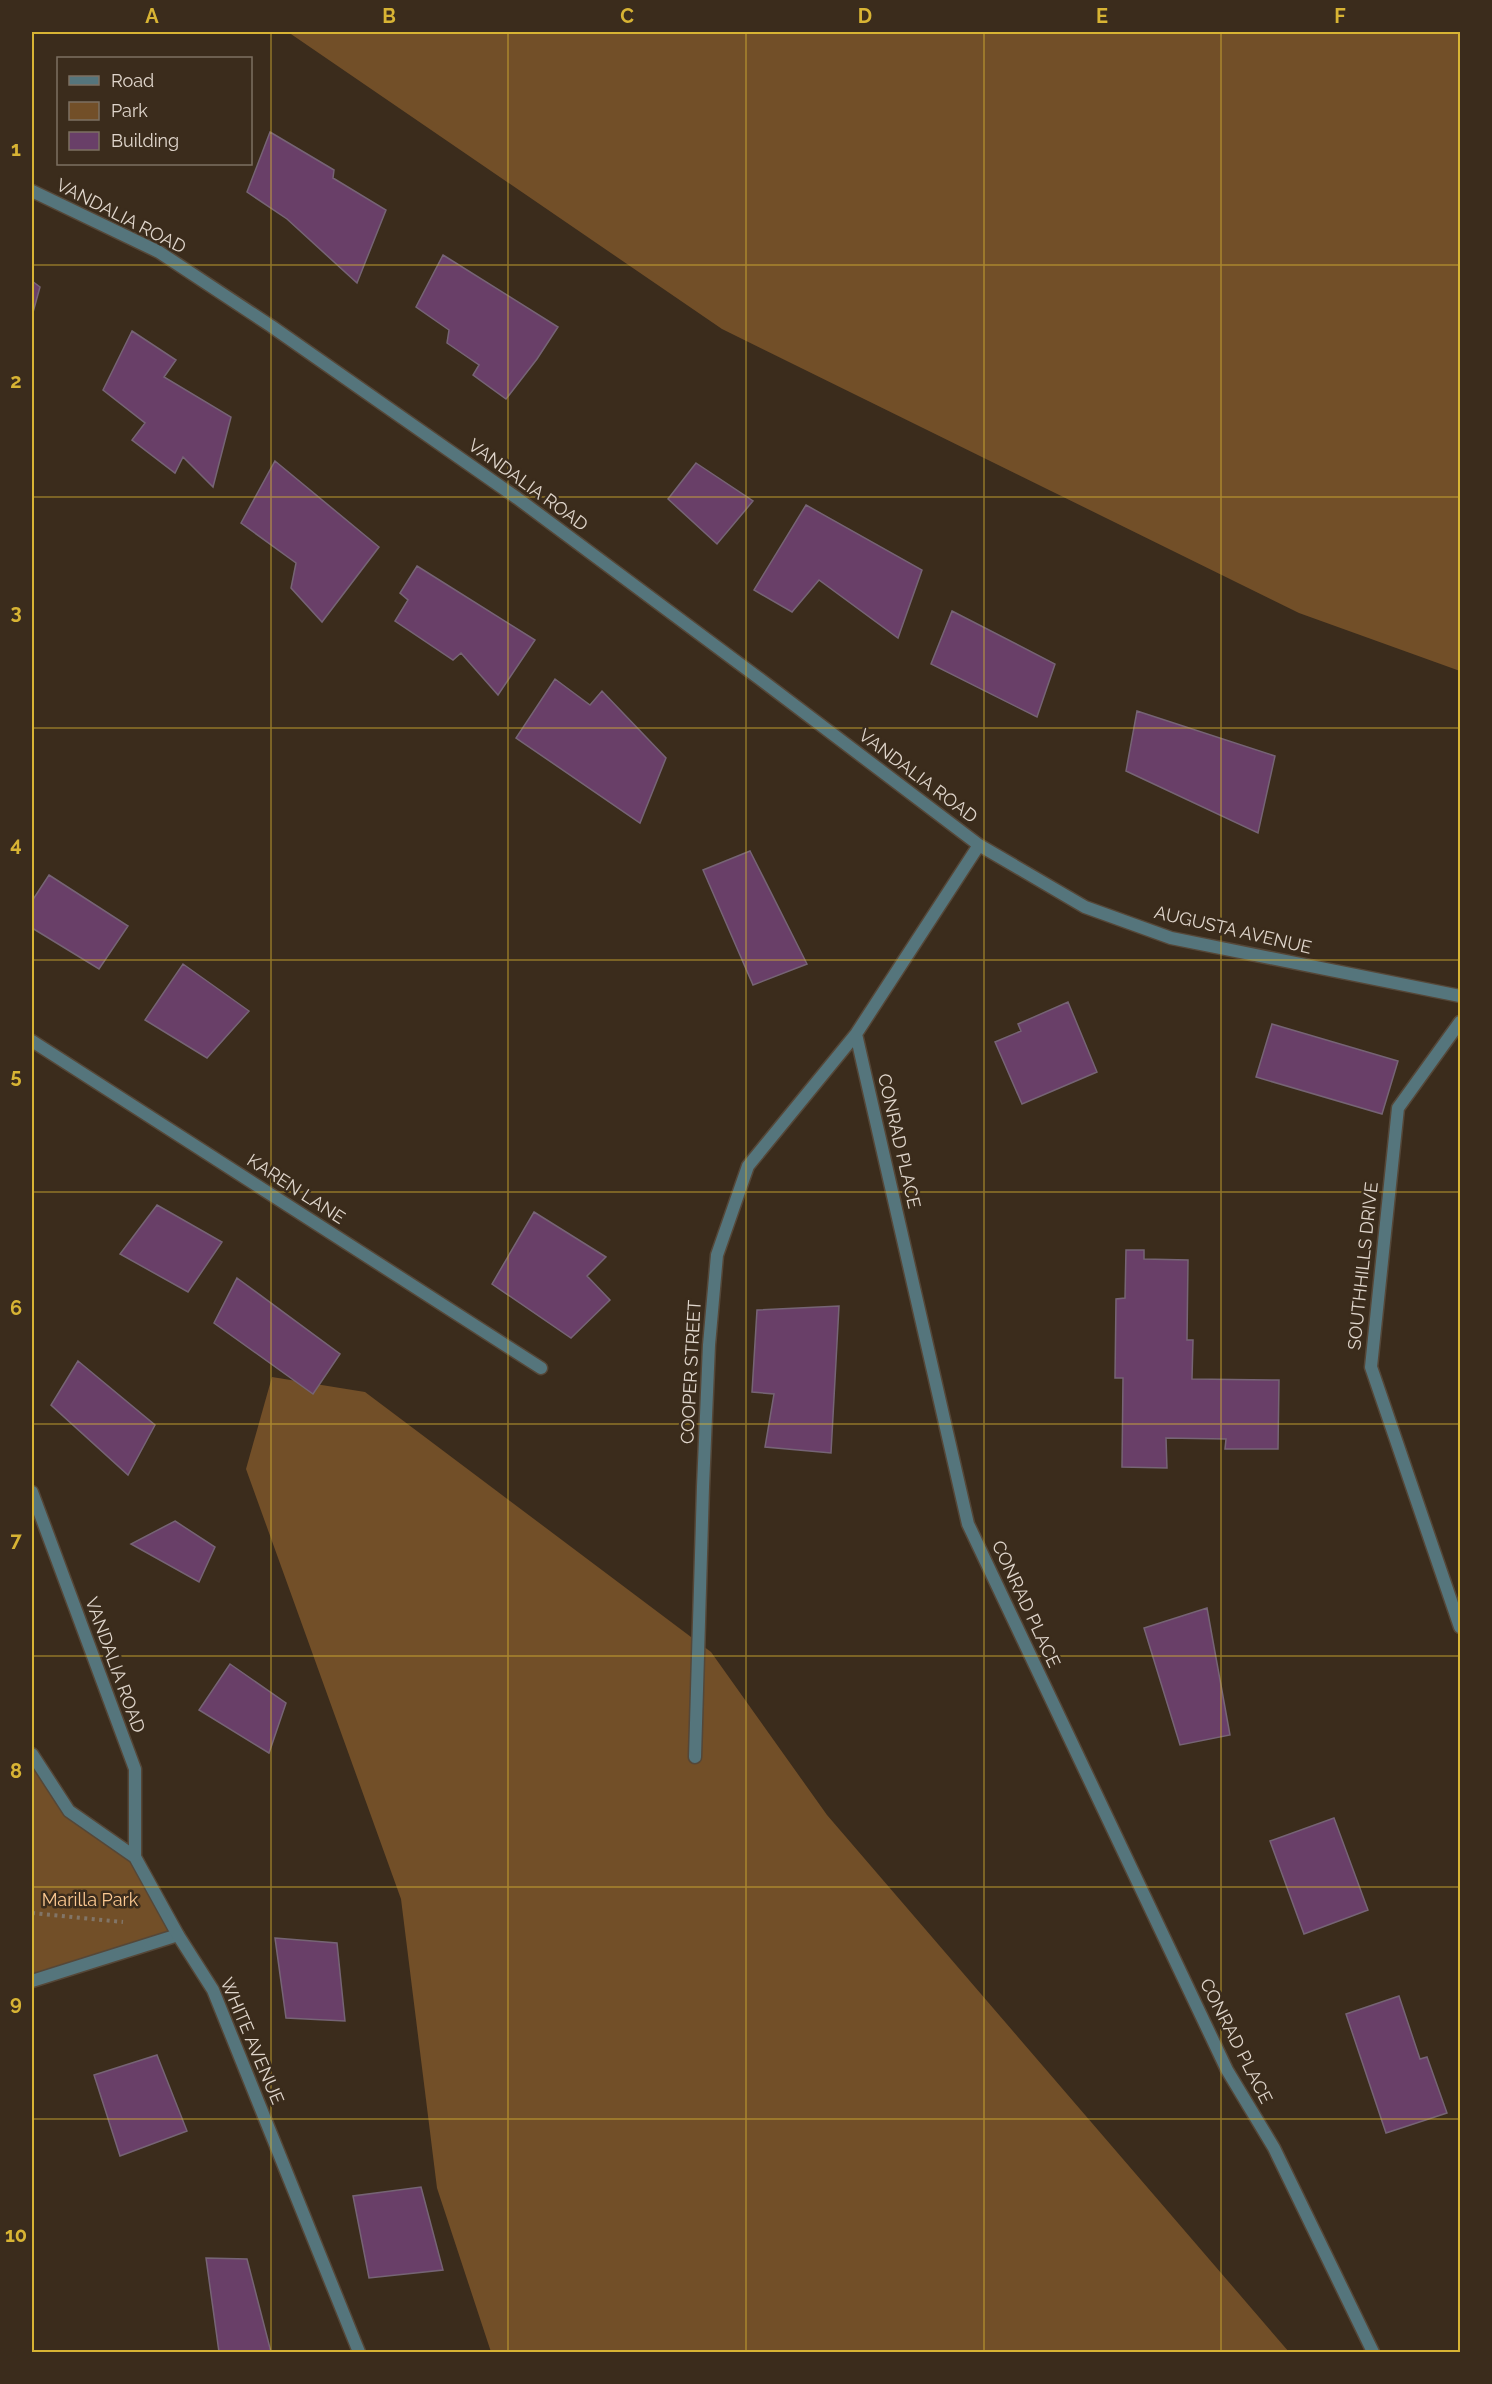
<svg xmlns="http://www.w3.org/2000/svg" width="1492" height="2384" font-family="Raleway,sans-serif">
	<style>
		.green { fill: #724f28 }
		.building { fill: #693f68; stroke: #766475; stroke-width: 1.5 }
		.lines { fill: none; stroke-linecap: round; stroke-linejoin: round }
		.lane-casing { stroke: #554738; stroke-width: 15 }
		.street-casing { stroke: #554738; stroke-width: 15 }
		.path { stroke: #827567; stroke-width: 4; stroke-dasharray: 3 4.5; stroke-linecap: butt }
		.lane { stroke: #55757c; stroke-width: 12 }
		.street { stroke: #55757c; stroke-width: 12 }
		.grid { fill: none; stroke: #d8b434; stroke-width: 1.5; stroke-opacity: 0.55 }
		.labels { text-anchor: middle; stroke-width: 5; stroke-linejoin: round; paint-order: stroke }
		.street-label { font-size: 18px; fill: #e0d6cc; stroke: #3b2c1c }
		.park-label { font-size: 18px; fill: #fcc992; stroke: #3b2c1c }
		.neatline { fill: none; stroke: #d8b434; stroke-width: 2 }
		.grid-label { font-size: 20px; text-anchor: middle; font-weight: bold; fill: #d8b434 }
	</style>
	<rect width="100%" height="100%" fill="#3b2c1c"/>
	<path class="green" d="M288,32h1172v639l-161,-58 -577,-284z
		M272,1377l93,15 346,260 116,163 462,537h-798l-54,-164 -36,-289 -155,-430z
		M32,1754l37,57 64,43 43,82 -144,45z"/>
	<path class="building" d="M270,132l64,38 -1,8 53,32 -29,73 -70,-64 -40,-27z
		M443,255l115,72 -21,32 -31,40 -33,-24 6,-10 -32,-22 2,-13 -33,-23z
		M32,281l8,6 -8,29z
		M132,331l44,29 -12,17 67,40 -18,70 -30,-30 -8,16 -43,-33 13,-17 -42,-33z
		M275,461l104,86 -57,75 -31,-34 5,-25 -55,-40z
		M696,463l57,38 -36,43 -49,-45z
		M806,505l116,65 -24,68 -79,-58 -27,32 -38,-22z
		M417,566l118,74 -37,55 -37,-42 -8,7 -58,-39 13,-21 -8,-7z
		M952,611l103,53 -18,53 -106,-53z
		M555,679l35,26 12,-14 64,67 -26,65 -124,-85z
		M1137,711l138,45 -17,77 -132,-62z
		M750,851l57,113 -54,21 -50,-115z
		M49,875l79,51 -29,43 -67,-41v-27z
		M183,964l66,47 -42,47 -62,-38z
		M1068,1002l29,70 -75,32 -27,-62 26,-11 -3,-7z
		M1272,1024l126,37 -16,53 -126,-37z
		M157,1205l65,37 -34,50 -68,-38z
		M534,1212l72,45 -19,19 23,24 -39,38 -79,-54z
		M1126,1250h18v9l44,1 -1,80h6l-1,39 87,1 -1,69h-53l1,-10 -60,-1 1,30 -45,-1 1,-89h-8l1,-79 9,-1z
		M237,1278l103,76 -27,40 -99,-71z
		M839,1306l-8,147 -66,-6 9,-53 -22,-2 5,-82z
		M78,1361l77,64 -27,50 -77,-70z
		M175,1521l40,26 -16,35 -68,-38z
		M1207,1608l23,127 -50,10 -36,-117z
		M230,1664l56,39 -17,50 -70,-43z
		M1334,1818l34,92 -64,24 -34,-93z
		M275,1938l62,5 8,78 -59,-3z
		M1399,1996l21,63 7,-2 20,56 -61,20 -40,-119z
		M157,2055l30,76 -67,25 -26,-81z
		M421,2187l22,83 -74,8 -16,-82z
		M206,2258l41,1 24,93h-52z"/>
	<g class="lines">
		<g class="lane-casing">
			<path id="lane" d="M32,1981l146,-46"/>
		</g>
		<g class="street-casing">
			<path id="street" d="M32,191l127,61 112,74 246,172 243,181 219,166 106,62 86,31 289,58
				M979,845l-123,189 112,490 259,546 47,78 99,204
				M1460,1022l-62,86 -27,259 89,260
				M32,1041l509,327
				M32,1492l103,277v88
				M32,1754l37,57 66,46 43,78 35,55 146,362
				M695,1757l8,-270 6,-142 8,-90 31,-89 108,-132"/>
		</g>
		<path class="path" d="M32,1913l91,9"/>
		<use href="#lane" class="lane"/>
		<use href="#street" class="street"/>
	</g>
	<path class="grid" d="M271,32v2320M508,32v2320M746,32v2320M984,32v2320M1221,32v2320M32,265h1428M32,497h1428M32,728h1428M32,960h1428M32,1192h1428M32,1424h1428M32,1656h1428M32,1887h1428M32,2119h1428"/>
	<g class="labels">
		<g class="street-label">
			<text transform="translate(121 216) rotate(27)" y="6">VANDALIA ROAD</text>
			<text transform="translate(528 485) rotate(36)" y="6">VANDALIA ROAD</text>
			<text transform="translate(918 776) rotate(37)" y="6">VANDALIA ROAD</text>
			<text transform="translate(1233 930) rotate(13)" y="6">AUGUSTA AVENUE</text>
			<text transform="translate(899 1141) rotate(77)" y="6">CONRAD PLACE</text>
			<text transform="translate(296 1189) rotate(33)" y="6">KAREN LANE</text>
			<text transform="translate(1363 1266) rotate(-84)" y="6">SOUTHHILLS DRIVE</text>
			<text transform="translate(691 1372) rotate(-87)" y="6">COOPER STREET</text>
			<text transform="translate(1026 1604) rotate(65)" y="6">CONRAD PLACE</text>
			<text transform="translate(115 1665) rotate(70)" y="6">VANDALIA ROAD</text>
			<text transform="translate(252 2041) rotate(67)" y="6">WHITE AVENUE</text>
			<text transform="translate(1236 2041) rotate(63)" y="6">CONRAD PLACE</text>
		</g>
		<g class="park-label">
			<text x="90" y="1906">Marilla Park</text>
		</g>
	</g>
	<rect width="1492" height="2384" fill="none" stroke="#3b2c1c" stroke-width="66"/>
	<rect x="57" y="57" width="195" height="108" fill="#3b2c1c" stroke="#7d7062" stroke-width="1.5"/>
	<rect x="69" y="76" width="30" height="9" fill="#55757c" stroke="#7d7062" stroke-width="1.5"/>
	<text x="111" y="87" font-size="18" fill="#e0d6cc">Road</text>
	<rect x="69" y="102" width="30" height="18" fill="#724f28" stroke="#7d7062" stroke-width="1.5"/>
	<text x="111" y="117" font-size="18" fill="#e0d6cc">Park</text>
	<rect x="69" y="132" width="30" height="18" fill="#693f68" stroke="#7d7062" stroke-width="1.5"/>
	<text x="111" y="147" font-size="18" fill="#e0d6cc">Building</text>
	<rect x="33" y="33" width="1426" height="2318" class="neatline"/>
	<g class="grid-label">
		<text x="152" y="23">A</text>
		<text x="389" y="23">B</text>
		<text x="627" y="23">C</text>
		<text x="865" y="23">D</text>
		<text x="1102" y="23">E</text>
		<text x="1340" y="23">F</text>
		<text x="16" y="156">1</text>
		<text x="16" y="388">2</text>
		<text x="16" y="619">3</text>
		<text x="16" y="851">4</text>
		<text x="16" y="1083">5</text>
		<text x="16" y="1315">6</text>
		<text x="16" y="1547">7</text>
		<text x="16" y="1778">8</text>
		<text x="16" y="2010">9</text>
		<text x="16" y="2242">10</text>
	</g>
</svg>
